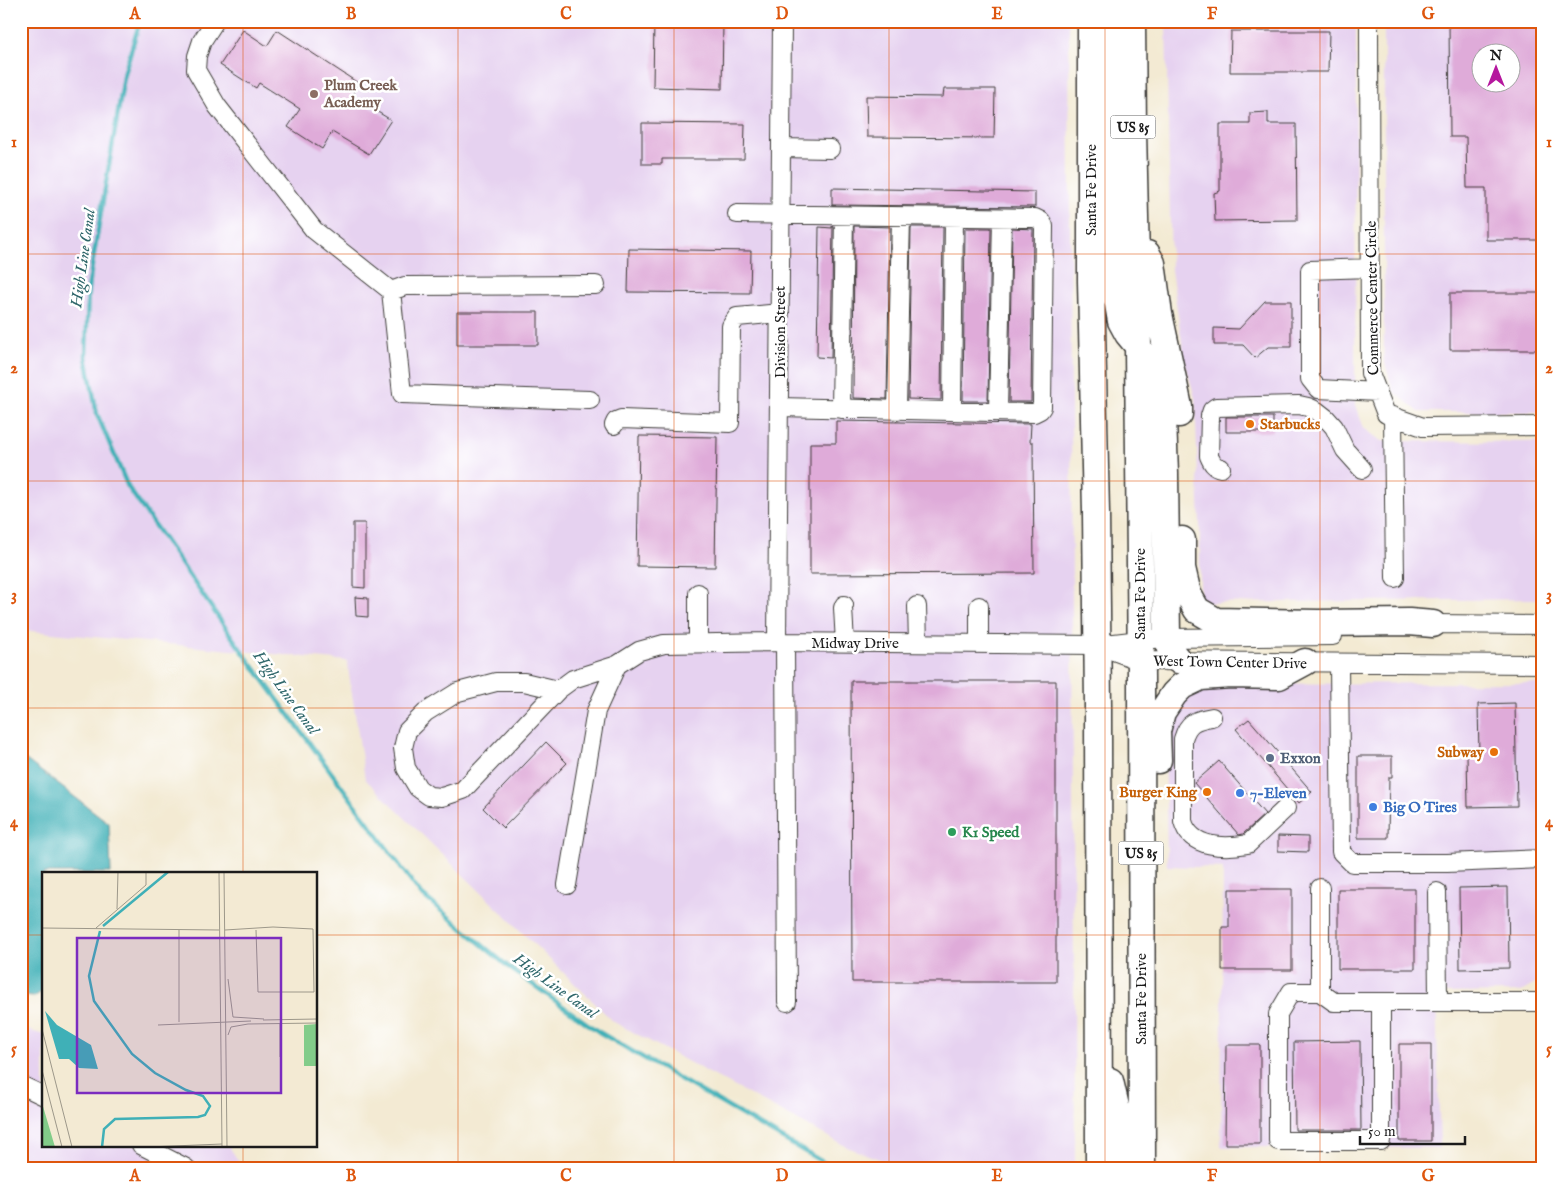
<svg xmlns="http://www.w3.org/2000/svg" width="1563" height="1189" font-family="'IM FELL English',serif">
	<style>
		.built { fill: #e6d2f0; fill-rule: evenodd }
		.water { fill: #3fb0b7; stroke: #2e666a }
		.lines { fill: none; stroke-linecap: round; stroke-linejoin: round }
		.stream { stroke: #3fb0b7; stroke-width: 4.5 }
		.building { fill: #dfabd9; fill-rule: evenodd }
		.minor-casing { stroke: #3c3b37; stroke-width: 20 }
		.highway-casing { stroke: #3c3b37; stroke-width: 29 }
		.minor { stroke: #fff; stroke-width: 18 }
		.highway { stroke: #fff; stroke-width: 26 }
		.grid { fill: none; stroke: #de560d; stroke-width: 1; stroke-opacity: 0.55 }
		.education-dot { fill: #8d6e63; stroke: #fff; stroke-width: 2 }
		.food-dot { fill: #e8710a; stroke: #fff; stroke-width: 2 }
		.service-dot { fill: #5c6f8a; stroke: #fff; stroke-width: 2 }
		.shop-dot { fill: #3f7fe0; stroke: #fff; stroke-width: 2 }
		.leisure-dot { fill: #2e9e5b; stroke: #fff; stroke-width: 2 }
		.labels { text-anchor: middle; stroke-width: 5; stroke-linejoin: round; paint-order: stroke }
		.shield { fill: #fff; stroke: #606060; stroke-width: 1 }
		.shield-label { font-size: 14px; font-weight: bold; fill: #1c1c1c }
		.education-label { font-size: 15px; font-weight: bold; fill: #785e54; stroke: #fff; text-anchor: start }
		.street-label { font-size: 15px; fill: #1c1c1c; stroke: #fff }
		.food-label { font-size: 15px; font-weight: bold; fill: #c56008; stroke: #fff; text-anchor: end }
		.service-label { font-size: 15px; font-weight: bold; fill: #4e5e75; stroke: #fff; text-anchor: start }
		.shop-label { font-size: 15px; font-weight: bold; fill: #366cbe; stroke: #fff; text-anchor: start }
		.leisure-label { font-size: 15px; font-weight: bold; fill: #27864d; stroke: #fff; text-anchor: start }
		.water-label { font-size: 16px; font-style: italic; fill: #2e666a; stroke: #fff }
		.inset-river { fill: none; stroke: #3fb0b7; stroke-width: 2.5 }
		.inset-road { fill: none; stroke: #9d988a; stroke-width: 1 }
		.view { fill: #7b2cbf; fill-opacity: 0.15; stroke: #7b2cbf; stroke-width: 2.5 }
		.inset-edge { fill: none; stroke: #1c1c1c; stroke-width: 2.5 }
		.neatline { fill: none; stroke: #de560d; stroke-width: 2 }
		.grid-label { font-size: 16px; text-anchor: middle; font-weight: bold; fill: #de560d }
	</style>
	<rect width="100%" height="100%" fill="#fff"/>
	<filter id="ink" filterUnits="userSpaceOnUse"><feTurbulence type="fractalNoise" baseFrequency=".02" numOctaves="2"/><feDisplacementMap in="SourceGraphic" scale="10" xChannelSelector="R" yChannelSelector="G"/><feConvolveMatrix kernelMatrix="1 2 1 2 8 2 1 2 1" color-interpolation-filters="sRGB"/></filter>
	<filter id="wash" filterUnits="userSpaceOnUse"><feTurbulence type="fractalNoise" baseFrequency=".0096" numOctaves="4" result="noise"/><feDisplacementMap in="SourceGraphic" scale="20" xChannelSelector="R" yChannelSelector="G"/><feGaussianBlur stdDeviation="1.12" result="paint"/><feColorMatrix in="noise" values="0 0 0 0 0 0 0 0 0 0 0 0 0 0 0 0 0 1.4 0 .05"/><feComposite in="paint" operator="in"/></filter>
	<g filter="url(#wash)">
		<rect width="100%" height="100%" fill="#f3ead3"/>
		<path class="built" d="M21,21h1048l6,1147h-171l-55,-20 -235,-126 -249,-243 -18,-118 -326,-31z
			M1166,21h190l-1,383 9,24 17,13 161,1v157l-342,4v-76l-5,-129 -10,-36 -14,-92z
			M1384,21h158v391h-123l-26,-21 -9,-32zM1480,52h30v30h-30z
			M1542,683v290l-7,11 -14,8 -85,1 4,155 -219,-1 2,-279 -56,-2 -2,-131 11,-32 30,-19z
			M21,1028l23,7v110h184l15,23h-222z"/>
		<path class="water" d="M21,756l88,67 2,50h-67v117l-10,7 -13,-1z"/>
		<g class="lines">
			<path class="stream" d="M140,21l-15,50 -37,218 -2,68 11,57 31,73 106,153 186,253 91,76 88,63 234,136"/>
		</g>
		<g id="blocks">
			<path class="building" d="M654,21h69l-1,68 -69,-2z
				M1449,21h93v219h-56v-52h-19l-1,-51h-16zM1480,52h30v30h-30z
				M243,30l24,16 10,-16 81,53 -7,13 40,24 -22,34 -37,-22 -10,17 -34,-22 12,-18 -41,-26 -3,5 -36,-23z
				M1231,31h98l-1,41h-98z
				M944,89h51l-1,49 -127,-1 -1,-41 77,1z
				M1268,112v12h28l1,96 -82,1 -1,-28 6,-2v-67h30v-11z
				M642,123l103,1 -1,35h-82v5h-20z
				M832,188l203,4v15l-203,-2z
				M832,226h1l-2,132 -14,-1 2,-130 13,1z
				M854,226l36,1 -3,172 -34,-1z
				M911,227h32l-2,173 -33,-1z
				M965,228h26l-3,173h-25z
				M1012,228l21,1 -2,173h-22z
				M629,249l122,2 -1,42 -122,-1z
				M1450,293h92v57h-92z
				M1265,301h26v46h-23l-13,11 -12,-13h-29v-17l25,1z
				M457,312h81v33h-81z
				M1226,417h47v15h-47z
				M836,421l195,3 -1,18h3l1,131 -224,1v-131h26z
				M639,436l78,1 -2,130 -78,-1z
				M353,523h12v65l-12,-1z
				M355,597l13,1v19l-12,-1z
				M851,681h205v301h-204z
				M1515,703l2,103 -49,1 -1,-53h12l-1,-50z
				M1249,719l63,73 -13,11 -63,-74z
				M546,742l21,21 -64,65 -20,-20z
				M1358,756h34v21h-3l-1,61h-30z
				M1219,761l46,53 -22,20 -4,1 -45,-52z
				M1278,836l30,1v15l-30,-1z
				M1508,887l1,81 -49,1 -1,-81z
				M1229,889h63v81h-70v-43h7z
				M1338,889h77v80h-77z
				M1360,1041l1,89h-66l-1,-88z
				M1399,1044h32v97h-32z
				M1226,1045h34v99h-35z"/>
		</g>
	</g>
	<g filter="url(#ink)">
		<use href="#blocks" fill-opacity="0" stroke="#3c3b37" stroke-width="1"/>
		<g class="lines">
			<g class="minor-casing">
				<path id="minor" d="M215,21l-13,20 -5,15 -1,14 21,36 97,124 77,61
					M1369,21l1,352 16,41 37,13 119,-1
					M781,148l49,1
					M737,214l298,4 6,3 3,5 -2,181 -2,3 -6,3 -255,-6
					M1370,268l-60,2v109l8,10 60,3
					M590,400l-188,-6 -11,-103 14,-5 191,-1
					M841,409l3,-193
					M897,411l4,-194
					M952,411l2,-194
					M998,412l4,-194
					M1393,416l2,162
					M614,425l2,-4 5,-2 109,4 1,-97 6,-9 43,-4
					M1221,468c-7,-1 -9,-5 -12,-12l1,-40 2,-6 4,-3 83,-2 9,2 9,4 9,7 8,9 11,23 17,19
					M698,593v50
					M844,605l-1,3 2,35
					M917,606l1,37
					M979,606v38
					M1423,627l10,-3 109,1
					M777,642l5,-621
					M785,642l2,360
					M1100,646l41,15 401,3
					M1339,663l2,189 11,11h95l95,-4
					M558,690l-34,-8h-28l-38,10 -32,20 -19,19 -4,17 3,20 12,20 11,8 13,1 21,-7 95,-100 15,-11 44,-14 22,-14 25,-7 113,-2 320,3 43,-5 27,-2 166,-2
					M1212,717c-17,3 -24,5 -29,22v82c7,28 43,27 65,23l38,-36
					M567,885l29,-174 21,-46
					M1320,888v104
					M1437,892l1,110
					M1381,1002v139h-103v-127l13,-22h29l14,10h208
					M21,1085l23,11
					M141,1145l45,23"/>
			</g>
			<g class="highway-casing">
				<path id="highway" d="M1091,21v260l5,232 2,194 1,461
					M1112,21l3,266 6,34 7,13 10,12 9,17 11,29 5,26 2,56 2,164 6,16 5,6
					M1132,21l1,110 5,215 3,331 1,491
					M1147,254l5,9 7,51 20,93v7
					M1182,540v28l6,26 9,16 19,11 102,2 91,-1 24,2
					M1158,760l-1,-29 5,-19 12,-18 8,-8 19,-9 30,-2 48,1 26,-14
					M1110,1081l7,30 4,57"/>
			</g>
			<use href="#minor" class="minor"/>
			<use href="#highway" class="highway"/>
		</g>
	</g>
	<path class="grid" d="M243,21v852M458,21v1147M674,21v1147M889,21v1147M1105,21v1147M1320,21v1147M21,254h1521M21,481h1521M21,708h1521M21,935h23M316,935h1226M243,1145v23"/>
	<circle class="education-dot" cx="314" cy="94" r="5"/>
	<g class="food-dot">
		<circle cx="1250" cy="424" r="5"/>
		<circle cx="1494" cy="752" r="5"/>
		<circle cx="1207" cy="792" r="5"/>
	</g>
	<circle class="service-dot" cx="1270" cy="758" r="5"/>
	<g class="shop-dot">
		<circle cx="1240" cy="793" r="5"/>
		<circle cx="1373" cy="807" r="5"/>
	</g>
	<circle class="leisure-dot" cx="952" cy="832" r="5"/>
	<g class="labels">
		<g class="shield">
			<rect x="1110.5" y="115.5" width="45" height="23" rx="4"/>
			<rect x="1118.5" y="841.5" width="45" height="23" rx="4"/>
		</g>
		<g class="shield-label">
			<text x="1133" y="132">US 85</text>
			<text x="1141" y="858">US 85</text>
		</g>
		<g class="education-label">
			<text x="324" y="90">Plum Creek<tspan x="324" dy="17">Academy</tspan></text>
		</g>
		<g class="street-label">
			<text transform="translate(1091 190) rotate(-90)" y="5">Santa Fe Drive</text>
			<text transform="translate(1372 298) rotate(-91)" y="5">Commerce Center Circle</text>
			<text transform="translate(780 332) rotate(-90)" y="5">Division Street</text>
			<text transform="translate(1140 594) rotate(-90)" y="5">Santa Fe Drive</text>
			<text x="855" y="648">Midway Drive</text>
			<text transform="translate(1230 662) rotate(1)" y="5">West Town Center Drive</text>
			<text transform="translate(1141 999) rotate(-90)" y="5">Santa Fe Drive</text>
		</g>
		<g class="food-label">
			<text x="1260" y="429" text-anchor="start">Starbucks</text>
			<text x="1484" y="757">Subway</text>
			<text x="1197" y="797">Burger King</text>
		</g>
		<g class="service-label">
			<text x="1280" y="763">Exxon</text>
		</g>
		<g class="shop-label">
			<text x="1250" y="798">7-Eleven</text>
			<text x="1383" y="812">Big O Tires</text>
		</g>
		<g class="leisure-label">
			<text x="962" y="837">K1 Speed</text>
		</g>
		<g class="water-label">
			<text transform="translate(82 258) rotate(-82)" y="6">High Line Canal</text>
			<text transform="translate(287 692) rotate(54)" y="6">High Line Canal</text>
			<text transform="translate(556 985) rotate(36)" y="6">High Line Canal</text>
		</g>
	</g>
	<g transform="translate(42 872)">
		<rect width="275" height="275" fill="#f3ead3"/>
		<path d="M275,152v42h-13v-41zM0,231l13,44h-13z" fill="#82cc89"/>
		<path d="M3,139l12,14 34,20 7,24 -19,-1 -10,-9h-10z" fill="#3fb0b7"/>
		<path class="inset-river" d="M61,54l65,-54M58,59l-11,45 5,25 38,53 23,19 31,17 17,6 7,10 -5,9 -7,2 -83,2 -11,10 -2,18"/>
		<path class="inset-road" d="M177,0l3,275M182,0l3,275M75,37l1,-37M0,56l177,2M54,56l50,-43v-13M183,58l48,-3 40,2 1,63h-56l-2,-62M186,107l5,38 31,2M221,148l54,-1M137,150v-92M206,152l69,-1M116,153l93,-4M0,157l30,118M186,163l3,-8 17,-3M238,185v-33M0,198l20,77M106,275l74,-3"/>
		<path class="view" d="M35,66h204v155h-204z"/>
		<rect width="275" height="275" class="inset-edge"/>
	</g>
	<rect width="1563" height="1189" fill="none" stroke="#fff" stroke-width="55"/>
	<g transform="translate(1496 68)"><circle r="24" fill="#ffffff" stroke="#a4a4a4"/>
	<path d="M0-4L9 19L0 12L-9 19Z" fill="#b5179e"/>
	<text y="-8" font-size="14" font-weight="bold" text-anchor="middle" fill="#1c1c1c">N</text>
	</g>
	<path d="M1360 1136v8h105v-8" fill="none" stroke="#1c1c1c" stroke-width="2.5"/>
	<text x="1368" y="1136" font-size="15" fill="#1c1c1c" stroke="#ffffff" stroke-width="4" paint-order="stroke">50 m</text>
	<rect x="28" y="28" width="1508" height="1134" class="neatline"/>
	<g class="grid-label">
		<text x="135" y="19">A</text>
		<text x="351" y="19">B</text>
		<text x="566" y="19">C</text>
		<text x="782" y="19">D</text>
		<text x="997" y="19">E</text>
		<text x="1212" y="19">F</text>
		<text x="1428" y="19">G</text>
		<text x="14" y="147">1</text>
		<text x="1549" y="147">1</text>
		<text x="14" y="373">2</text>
		<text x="1549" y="373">2</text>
		<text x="14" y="600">3</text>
		<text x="1549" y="600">3</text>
		<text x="14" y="827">4</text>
		<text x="1549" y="827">4</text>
		<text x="14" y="1054">5</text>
		<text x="1549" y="1054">5</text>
		<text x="135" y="1181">A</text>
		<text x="351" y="1181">B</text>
		<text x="566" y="1181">C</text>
		<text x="782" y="1181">D</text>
		<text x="997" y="1181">E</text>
		<text x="1212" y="1181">F</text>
		<text x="1428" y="1181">G</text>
	</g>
</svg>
